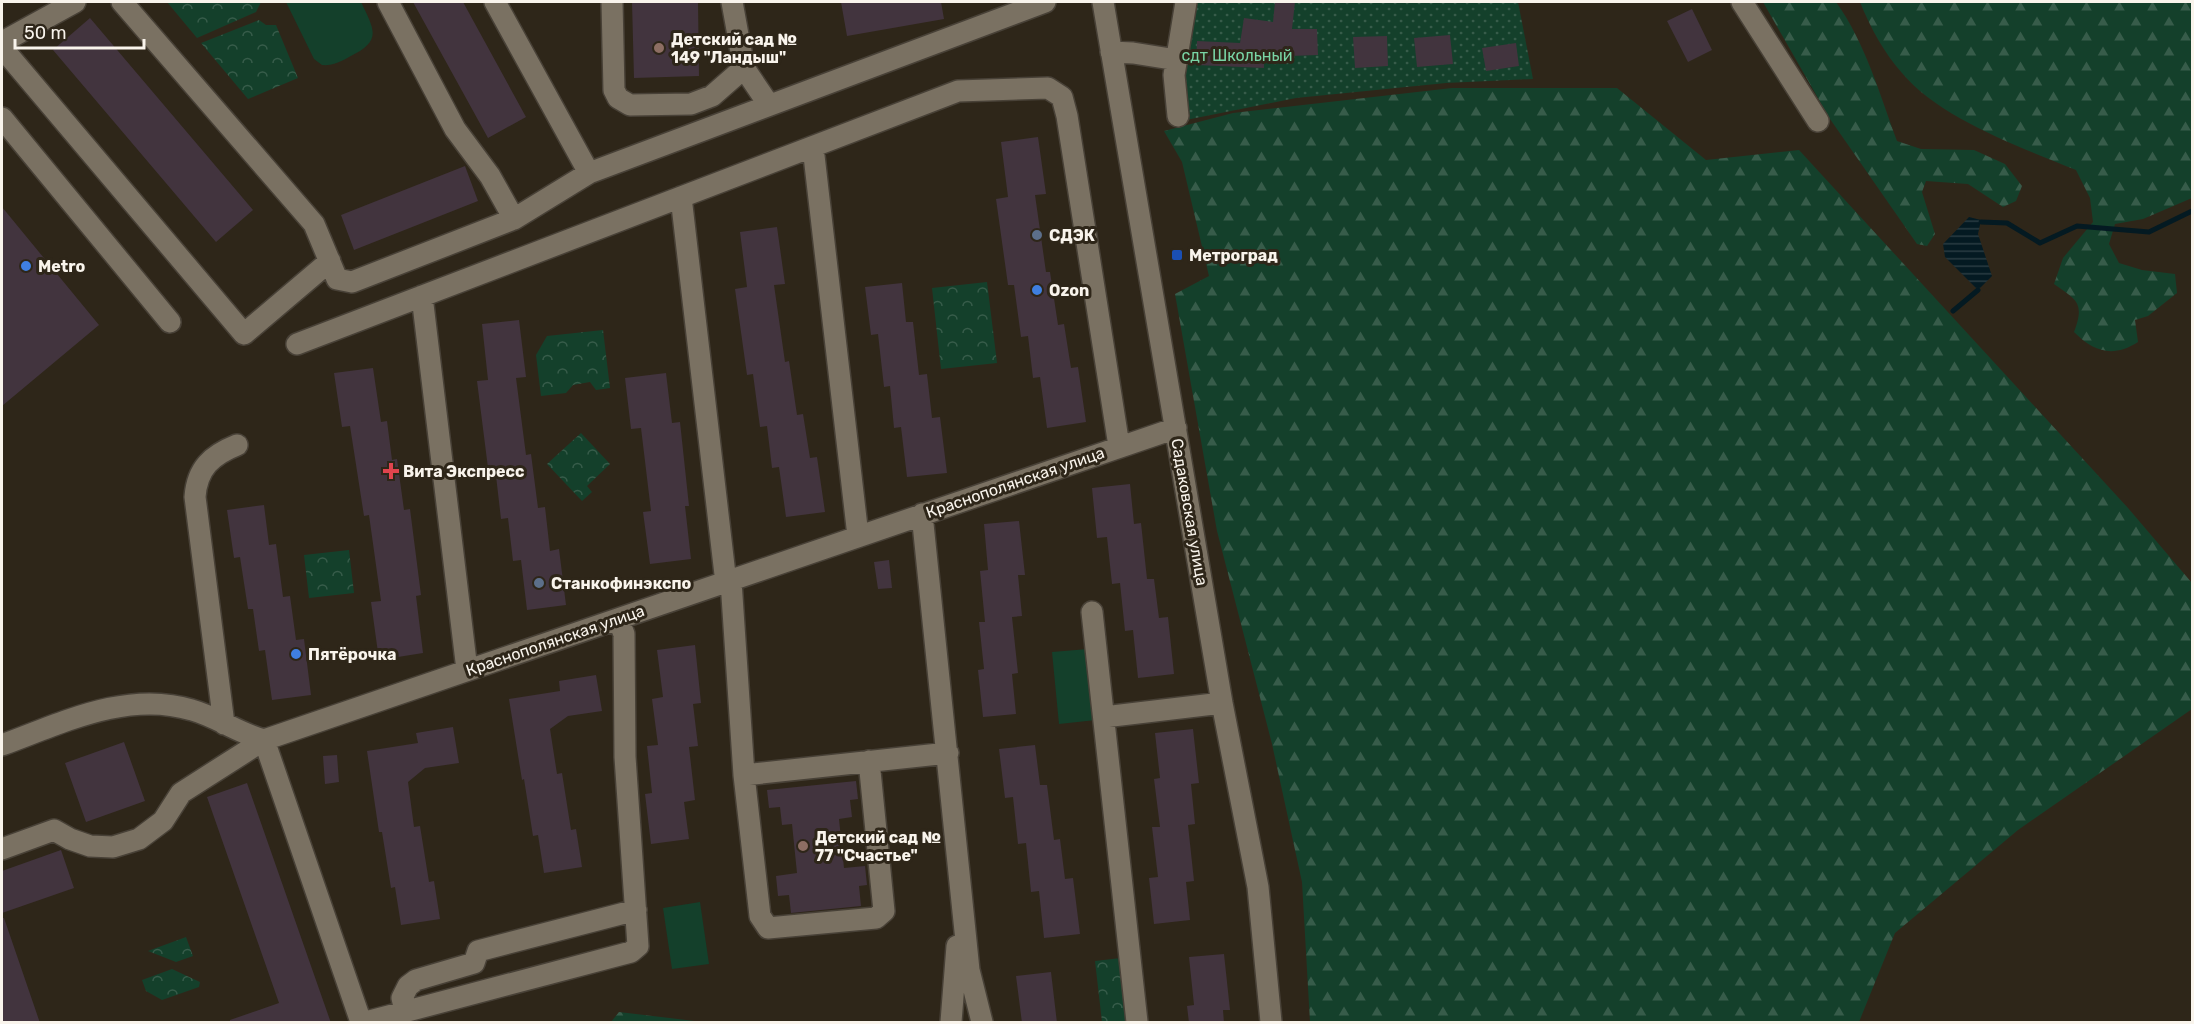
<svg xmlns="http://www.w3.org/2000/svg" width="2194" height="1024" font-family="Rubik,sans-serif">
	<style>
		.forest { fill: url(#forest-firs) }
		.park { fill: url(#park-crowns) }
		.garden { fill: url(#garden-dots) }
		.pitch { fill: #14402b }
		.water { fill: url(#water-rules) }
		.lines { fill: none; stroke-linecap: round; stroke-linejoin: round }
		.stream { stroke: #041a22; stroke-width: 5 }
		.building { fill: #42343e }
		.minor-casing { stroke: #484137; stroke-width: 24 }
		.minor { stroke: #7a7162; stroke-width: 21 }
		.education-dot { fill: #8d6e63; stroke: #2e2619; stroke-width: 2 }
		.service-dot { fill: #5c6f8a; stroke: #2e2619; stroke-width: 2 }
		.transit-dot { fill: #1a4fb4; stroke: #2e2619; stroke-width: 2 }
		.shop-dot { fill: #3f7fe0; stroke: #2e2619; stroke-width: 2 }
		.health-dot { fill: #e0444e; stroke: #2e2619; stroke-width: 2 }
		.labels { text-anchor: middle; stroke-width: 6; stroke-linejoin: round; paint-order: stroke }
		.poi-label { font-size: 16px; font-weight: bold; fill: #f9f4ec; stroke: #2e2619; text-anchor: start }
		.park-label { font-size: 16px; fill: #79d5a5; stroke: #2e2619 }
		.street-label { font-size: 16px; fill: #f9f4ec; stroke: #2e2619 }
	</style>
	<defs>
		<pattern id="forest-firs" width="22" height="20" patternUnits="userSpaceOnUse" patternTransform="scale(1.5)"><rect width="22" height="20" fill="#14402b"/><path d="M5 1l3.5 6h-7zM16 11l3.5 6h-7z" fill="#375c4a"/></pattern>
		<pattern id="park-crowns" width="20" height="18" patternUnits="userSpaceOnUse" patternTransform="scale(1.5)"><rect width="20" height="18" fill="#14402b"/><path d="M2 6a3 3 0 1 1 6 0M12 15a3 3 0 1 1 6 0" fill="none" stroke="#375c4a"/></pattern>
		<pattern id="garden-dots" width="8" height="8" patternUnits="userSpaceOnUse" patternTransform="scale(1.5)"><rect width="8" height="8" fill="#14402b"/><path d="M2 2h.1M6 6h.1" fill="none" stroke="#375c4a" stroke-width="1.8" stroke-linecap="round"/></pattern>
		<pattern id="water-rules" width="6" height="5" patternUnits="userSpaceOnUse" patternTransform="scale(1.5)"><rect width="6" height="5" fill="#041a22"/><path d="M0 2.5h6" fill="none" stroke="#293c42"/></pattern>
	</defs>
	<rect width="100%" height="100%" fill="#2e2619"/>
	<path class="forest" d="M1763,2h73c29,40 44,93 61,139l24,8 53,1 31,14 17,22 -6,15 -13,6 -35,-23 -42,-3 -4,11 13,42 -8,12 -10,-2 -87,-125z
		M1860,2h332v196l-49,21 -28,5 -6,20 10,19 23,7 33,4 2,19 -29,23 -13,4 3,22c-25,16 -44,10 -64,-10 11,-29 3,-32 -20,-48l9,-26 30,-36 -3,-24 -14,-28c-54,-22 -137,-52 -174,-97 -18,-20 -32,-46 -42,-71z
		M1452,88h165l89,72 93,-10 329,358 64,75v126l-174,121 -123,103 -36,89h-549l-8,-140 -30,-138 -55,-213 -42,-237 34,-18 -27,-114 -18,-31 69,-18z
		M619,1012l84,10h2h-94z"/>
	<path class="park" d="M167,2h94l-5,10 -59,26z
		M259,20l7,5h10l22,53 -50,21 -47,-56z
		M987,282l10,81 -56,6 -9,-81z
		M603,330l7,58 -14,2 -6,-8 -17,3 -7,8 -25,3 -5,-41 11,-19z
		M581,433l29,31 -23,22 5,6 -10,9 -35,-37z
		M349,550l5,43 -45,5 -5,-43z
		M186,937l7,19 -17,6 -28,-11z
		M1121,958l7,64h-26l-7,-61z
		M172,969l28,13 -1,5 -37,13 -16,-9 -4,-11z"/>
	<path class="garden" d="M1186,2h332l15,77 -87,4 -150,15 -115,23z"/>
	<path class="pitch" d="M286,2h75c14,29 21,39 -12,55 -9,5 -17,9 -27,8l-8,-6z
		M1088,649l8,71 -37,4 -7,-72z
		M700,902l9,62 -37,5 -9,-61z"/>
	<path class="water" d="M1969,217l12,3 -3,14 14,42 -14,14 -33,-33 -2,-13z"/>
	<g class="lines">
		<path class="stream" d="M1981,222l26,1 33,20 37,-17 72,6 43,-21
			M1953,311l25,-21"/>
	</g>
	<path class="building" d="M413,2h50l63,115 -38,21z
		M632,2h66l1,74 -65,2z
		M841,2h100l3,17 -97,17z
		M1275,2h20l-3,27h25l1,26 -54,2v11l-68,-3 1,-24 43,2 4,-25 29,4z
		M1692,9l20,41 -24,12 -21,-41z
		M90,18l163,192 -37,32 -163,-192z
		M1450,35l3,29 -36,3 -3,-29z
		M1387,36l1,30 -33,2 -2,-31z
		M1516,43l3,23 -33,5 -4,-23z
		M1038,137l8,57 -11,1 11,77h4l8,53 6,-1 7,44 7,-1 8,55 -39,6 -7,-51 -7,1 -5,-42 -7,1 -7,-52h-6l-12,-86 12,-2 -7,-55z
		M465,166l13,35 -124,49 -13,-35z
		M2,207l97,118 -97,81z
		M777,227l8,57 -11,1 11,77 4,-1 8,54 6,-1 7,44 7,-1 8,55 -39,5 -7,-50 -7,1 -5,-42 -7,1 -7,-53 -6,1 -12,-86 12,-2 -7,-55z
		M902,283l4,39h7l6,53 8,-1 5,44 8,-1 7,56 -40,4 -6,-50 -7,1 -4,-42 -6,1 -6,-53 -7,1 -6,-48z
		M519,320l7,57 -10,1 10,77 5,-1 7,54 7,-1 5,44 9,-2 7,56 -39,5 -6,-50 -8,1 -5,-43 -7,1 -6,-52 -7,1 -11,-87 11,-1 -6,-56z
		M373,368l8,54 6,-1 5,39 5,-1 7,51 6,-1 11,86 -5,1 7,57 -44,7 -8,-58 10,-1 -12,-86 -5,1 -14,-90 -8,1 -8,-54z
		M666,373l6,50 8,-1 9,84h-4l6,53 -41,5 -7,-52 8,-1 -10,-83 -10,1 -6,-51z
		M1130,484l4,40 7,-1 6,56h7l5,39 9,-1 6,57 -36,4 -5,-48 -8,1 -5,-48 -8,1 -5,-47 -10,1 -5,-50z
		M264,505l5,40 7,-1 7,53 7,-1 6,44 8,-1 7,56 -39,5 -7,-50 -6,1 -6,-42h-5l-8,-52 -6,1 -7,-48z
		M1019,521l6,54h-7l4,41 -10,1 6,56 -6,1 4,40 -33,3 -5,-47 6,-1 -5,-47h6l-5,-51 8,-1 -4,-46z
		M889,560l3,28 -14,1 -4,-27z
		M695,645l6,58 -8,1 5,42 -9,1 6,53 -11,2 5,37 -38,5 -6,-50 7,-1 -5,-47 11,-1 -6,-46 11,-2 -6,-47z
		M596,675l6,36 -34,5 -18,13 7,45 5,-1 9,57 5,-1 6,38 -38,6 -6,-38 -5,1 -9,-57 -2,1 -13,-81 51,-8 -1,-10z
		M453,727l6,36 -34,5 -17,14 6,45 6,-1 9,56 5,-1 6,38 -39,6 -6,-38 -4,1 -9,-56h-3l-12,-81 51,-8 -2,-10z
		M1193,729l6,54 -8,1 4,40 -7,1 6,56 -8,1 4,38 -36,4 -5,-46 9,-1 -6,-50h8l-6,-48 6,-1 -5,-45z
		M124,742l21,59 -59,21 -21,-59z
		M1035,745l5,40h7l7,55 6,-1 5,40 8,-1 7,56 -36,4 -5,-47 -8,1 -5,-49 -8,1 -5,-47 -8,1 -6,-49z
		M337,755l2,27 -14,2 -2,-28z
		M856,781l2,18 -8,1 2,17 -13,2 5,49 21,-2 2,19 -8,1 2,20 -70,7 -2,-18 -11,1 -2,-20 21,-3 -5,-49 -10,1 -2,-18 -11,1 -2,-18z
		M247,783l64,183 20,57h-101v-3l49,-17 -72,-206z
		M61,850l13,38 -72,25v-42z
		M2,918h2l36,105h-38z
		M1224,954l6,56h-7l1,13h-35l-2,-17 7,-1 -5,-48z
		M1051,972l6,51h-35l-6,-47z"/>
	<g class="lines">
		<g class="minor-casing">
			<path id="minor" d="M75,2l-69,38 -2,10 240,284 86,-73
				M122,2l192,222 23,55 15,3 162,-63 75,-46 456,-171
				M388,2l67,127 35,47 24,43
				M495,2l94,171
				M612,2l2,88 4,8 12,7 61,-1 21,-8 32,-28 -12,-66
				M1103,2l119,701 36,184 13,135
				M1742,2l76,119
				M1111,52l22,1 44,7
				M744,68l25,37
				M1178,116l-4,-41 12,-73
				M2,118l168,204
				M813,147l45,389
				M681,197l45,386
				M422,296l45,374
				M297,344l661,-253 90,-3 14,9 5,19 52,330
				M922,514l47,456 13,52
				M731,581l13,194
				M1092,612l45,410
				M1104,717l118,-14
				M224,724l-29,-227c2,-29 17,-42 42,-52
				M2,745c60,-22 125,-55 190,-35 25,7 46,23 72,30l912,-312
				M869,761l15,150 -8,7 -108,10 -8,-12 -16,-141 204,-22
				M2,849l52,-19 16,9 20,7 23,1 26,-8 24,-18 18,-28 83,-53 97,282
				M405,1011l-3,-13 6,-12 8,-6 58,-17 4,-12 158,-41
				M366,1022l265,-70 7,-6 -13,-189 -1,-123 -6,-15
				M951,1022l6,-76"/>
		</g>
		<use href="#minor" class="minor"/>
	</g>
	<g class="education-dot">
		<circle cx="659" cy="48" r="6"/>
		<circle cx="803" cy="846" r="6"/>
	</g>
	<g class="service-dot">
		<circle cx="1037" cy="235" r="6"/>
		<circle cx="539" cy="583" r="6"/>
	</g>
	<rect class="transit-dot" x="1171" y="249" width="12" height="12" rx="3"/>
	<g class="shop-dot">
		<circle cx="26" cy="266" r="6"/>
		<circle cx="1037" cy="290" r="6"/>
		<circle cx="296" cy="654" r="6"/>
	</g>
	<path class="health-dot" d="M388 462h6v6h6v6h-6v6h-6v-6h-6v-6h6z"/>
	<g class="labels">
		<g class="poi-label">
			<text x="671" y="45">Детский сад №<tspan x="671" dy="18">149 "Ландыш"</tspan></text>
			<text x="1049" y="241">СДЭК</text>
			<text x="1189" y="261">Метроград</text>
			<text x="38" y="272">Metro</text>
			<text x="1049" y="296">Ozon</text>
			<text x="403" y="477">Вита Экспресс</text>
			<text x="551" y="589">Станкофинэкспо</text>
			<text x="308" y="660">Пятёрочка</text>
			<text x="815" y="843">Детский сад №<tspan x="815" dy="18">77 "Счастье"</tspan></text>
		</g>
		<g class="park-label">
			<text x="1237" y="61">сдт Школьный</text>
		</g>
		<g class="street-label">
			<text transform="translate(1015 482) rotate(-19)" y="6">Краснополянская улица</text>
			<text transform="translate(1190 512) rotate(80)" y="6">Садаковская улица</text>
			<text transform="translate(555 640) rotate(-19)" y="6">Краснополянская улица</text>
		</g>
	</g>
	<rect width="2194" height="1024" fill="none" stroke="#f9f4ec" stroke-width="6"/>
	<path d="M15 39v9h129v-9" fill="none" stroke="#f9f4ec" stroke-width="3"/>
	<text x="24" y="39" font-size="18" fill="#f9f4ec" stroke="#2e2619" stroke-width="4.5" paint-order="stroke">50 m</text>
</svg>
